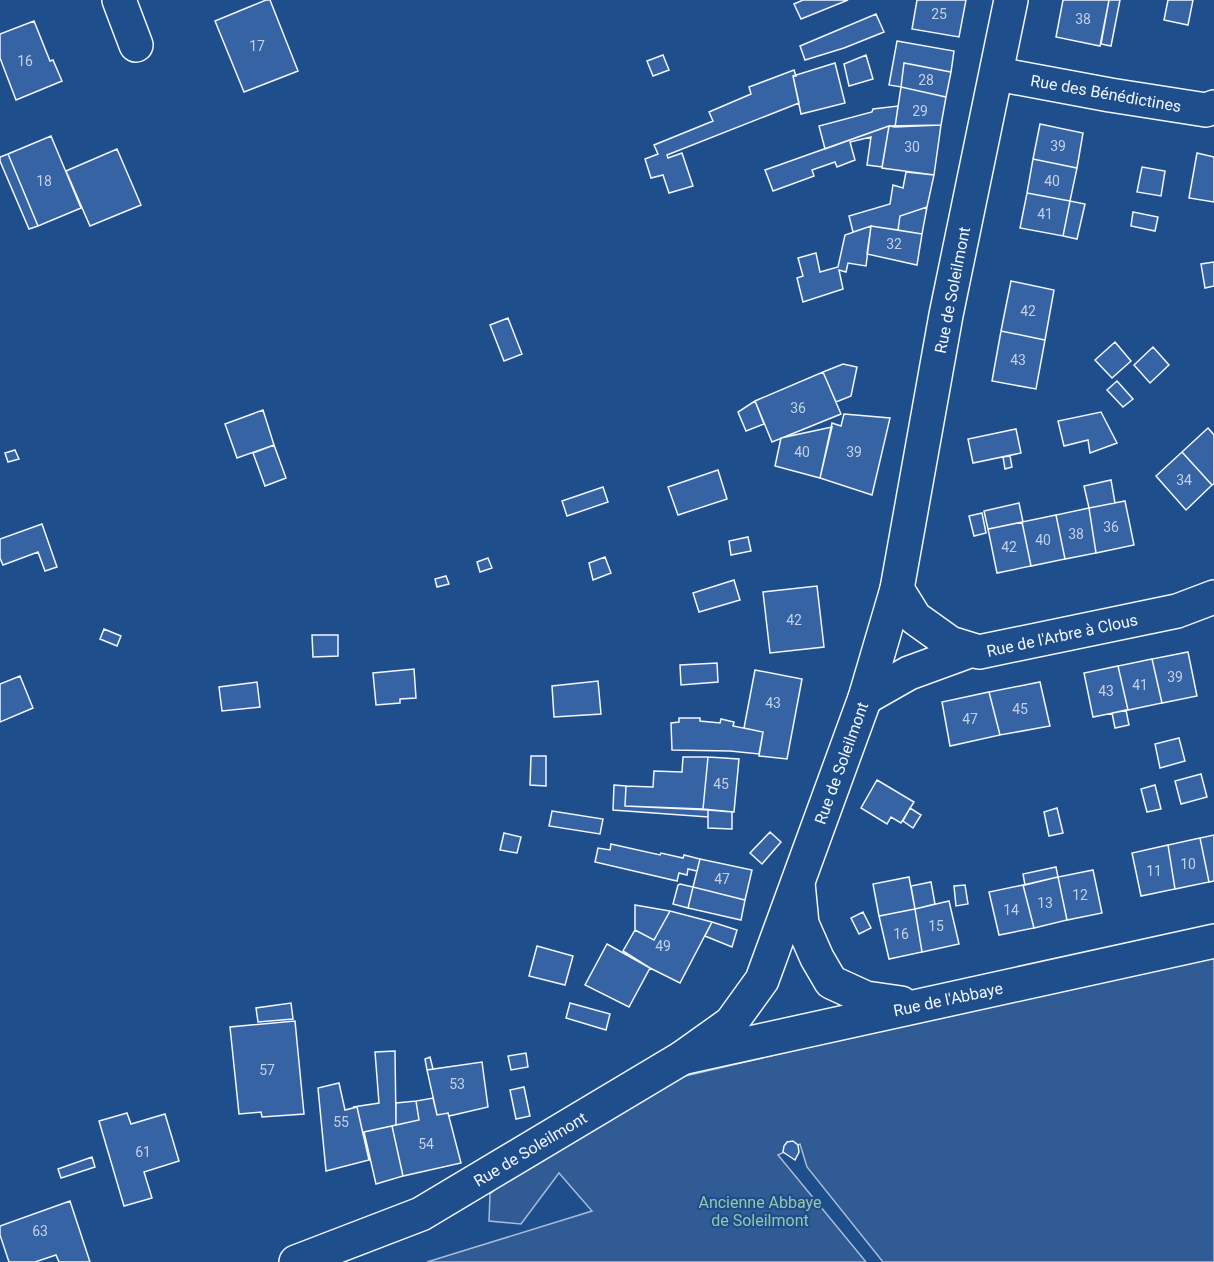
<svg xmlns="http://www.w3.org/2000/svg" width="1214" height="1262" font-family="Roboto,sans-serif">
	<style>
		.built { fill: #305b95; stroke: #a8bbd7; stroke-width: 1.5 }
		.building { fill: #3563a3; stroke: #f2f6ff; stroke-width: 1.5 }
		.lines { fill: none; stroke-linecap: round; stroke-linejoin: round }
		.minor-casing { stroke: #f2f6ff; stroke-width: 36 }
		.tertiary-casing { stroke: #f2f6ff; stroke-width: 36 }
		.minor { stroke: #1f4e8c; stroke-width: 33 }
		.tertiary { stroke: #1f4e8c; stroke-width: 33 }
		.labels { text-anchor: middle; stroke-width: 4.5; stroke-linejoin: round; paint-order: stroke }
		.number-label { font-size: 14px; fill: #c3d1e8 }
		.street-label { font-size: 16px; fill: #f2f6ff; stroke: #1f4e8c }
		.park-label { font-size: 16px; fill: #97c8a6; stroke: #1f4e8c }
	</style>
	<rect width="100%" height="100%" fill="#1f4e8c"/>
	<path class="built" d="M1214,954v308h-331l-76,-95 -7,-23 -22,11 88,107h-439l165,-51 -33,-38 -38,51 -32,-3 1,-27 35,-30 152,-86 341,-80z"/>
	<path class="building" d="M266,0h4l28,71 -54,21 -29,-71z
		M803,0h45l-47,19 -7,-15z
		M917,0h49l-7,37 -47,-8z
		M1063,0h46l-9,46 -44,-9z
		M1109,0h11l-9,46 -10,-2z
		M1168,0h25l-5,25 -24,-5z
		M876,14l8,18 -40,16 -39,12 -5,-14z
		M34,21l16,40 3,-1 9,21 -46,19 -16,-42v-24z
		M897,41l57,10 -3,21 -47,-9 -3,24 -12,-2z
		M663,55l6,15 -16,6 -6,-15z
		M866,55l7,24 -24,7 -5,-22z
		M835,63l10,40 -44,11 -8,-38z
		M904,63l47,9 -5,25 -45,-10z
		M794,70l2,6h-3l6,27 -132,52 1,3 14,-5 11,33 -24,7 -6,-18 -12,3 -6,-19 13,-5 -4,-9 59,-24 -4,-9 42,-18 -2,-7z
		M901,87l45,10 -5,28 -46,2z
		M898,106l-3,21 -6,-1 -64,23 -6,-23 53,-14 1,-3z
		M1040,124l43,9 -6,35 -44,-9z
		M941,125l-7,50 -52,-7 7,-42z
		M889,126l-7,41 -15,-2 4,-28 -21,5 5,18 -18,7 -2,-5 -23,8 2,6 -41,15 -8,-21z
		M51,136l30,72 -43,18 -30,-72z
		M117,149l24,56 -51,21 -24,-55z
		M1197,153l17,4v45l-25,-4z
		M8,154l30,72 -9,3 -29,-68v-4z
		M1033,159l44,9 -7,33 -43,-8z
		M1142,167l23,4 -4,25 -24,-4z
		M906,172l28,3 -7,32 -27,9 -2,14 -27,-4 -18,6 -4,-16 41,-12 3,-19 10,3z
		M1027,193l43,8 -7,35 -43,-8z
		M1070,201l15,3 -8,35 -14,-3z
		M927,207l-5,27 -24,-4 2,-14z
		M1133,212l25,5 -3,14 -24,-5z
		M871,226l-5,40 -18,-3 -2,9 -7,-2 4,19 -40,13 -6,-24 6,-2 -5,-18 18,-5 4,19 18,-5 7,-32z
		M871,226l51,8 -5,31 -50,-11z
		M1214,262v24l-9,2 -4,-24z
		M1011,281l43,9 -9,50 -44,-9z
		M508,318l14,36 -18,7 -14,-36z
		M1001,331l44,9 -9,49 -44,-8z
		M1115,342l16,19 -19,17 -17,-18z
		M1153,347l16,18 -19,18 -16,-18z
		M843,364l14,3 -6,29 -15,6 -13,-30z
		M823,372l18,42 -69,28 -17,-41z
		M1117,381l16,18 -10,8 -16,-17z
		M755,401l9,23 -18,7 -8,-19z
		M263,410l11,35 -37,13 -12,-34z
		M1101,412l16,31 -27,10 -2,-13 -24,6 -6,-25z
		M844,414l46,4 -18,77 -52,-17 12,-55 9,3z
		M832,427l-12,51 -45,-12 6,-28z
		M1208,428l6,7v49l-2,1 -30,-33z
		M1016,429l5,24 -48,10 -5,-24z
		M274,445l12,33 -21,8 -12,-33z
		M15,450l4,9 -11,3 -3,-9z
		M1182,452l30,33 -26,25 -30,-34z
		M1010,456l2,11 -7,2 -2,-12z
		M718,470l9,29 -49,16 -10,-28z
		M1111,480l4,23 -26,5 -5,-22z
		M603,487l5,15 -41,14 -5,-15z
		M1125,501l9,44 -38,8 -7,-45z
		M1019,503l4,19 -35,7 -4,-18z
		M1089,508l7,45 -31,6 -9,-44z
		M982,513l4,20 -12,3 -5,-20z
		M1056,515l9,44 -34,7 -9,-44z
		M1022,522l9,44 -34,7 -9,-44z
		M42,524l15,43 -12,4 -7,-19 -35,13 -3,-7v-19z
		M748,537l3,14 -20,4 -2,-14z
		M605,557l6,16 -18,7 -4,-17z
		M488,558l4,10 -12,4 -3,-10z
		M446,576l3,8 -12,3 -2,-8z
		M734,580l6,20 -41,12 -6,-19z
		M817,586l7,61 -54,6 -7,-61z
		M104,629l17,7 -4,10 -17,-7z
		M312,635h26v21l-25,1z
		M1188,652l9,44 -35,7 -10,-44z
		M1152,659l10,44 -34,7 -10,-44z
		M717,663l1,19 -37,3 -1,-20z
		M1118,666l10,44 -35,7 -9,-44z
		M414,669l2,29 -16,1v4l-24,2 -3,-32z
		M755,670l47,9 -15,80 -28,-3 4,-24 -19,-4z
		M20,676l13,32 -33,14v-38z
		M598,681l3,33 -47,3 -2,-31z
		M257,682l3,25 -38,4 -3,-24z
		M1040,682l10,44 -50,9 -11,-43z
		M989,692l11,43 -50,11 -8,-44z
		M1126,710l3,15 -14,3 -3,-15z
		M679,718h21v3l20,2 1,-4 13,3 -1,4 30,6 -4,22 -29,-3 -58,-1 -1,-27 8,-1z
		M1179,738l6,23 -25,7 -5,-24z
		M531,756h15v30l-16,-1z
		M683,757h25l-5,52 -78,-3 1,-20 27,1 1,-16 28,1z
		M708,757l31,2 -5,53 -31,-3z
		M1201,774l6,23 -26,7 -6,-23z
		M877,780l37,22 -13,21 -10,-6 -4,7 -26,-16z
		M614,785l12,1 -1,20 83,4v7l-95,-7z
		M1155,785l6,24 -14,3 -6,-23z
		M910,808l11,7 -8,13 -10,-7z
		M1057,808l6,25 -14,3 -5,-24z
		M708,810l24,2v17l-24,-1z
		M552,811l51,8 -3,15 -51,-8z
		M770,832l11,10 -19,22 -12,-11z
		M504,833l17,4 -4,16 -17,-3z
		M1214,835v46l-5,1 -9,-44z
		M1200,838l9,44 -34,7 -7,-44z
		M611,844l49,11 1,-2 22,5 1,-3 16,4 -3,12 -9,-2 -1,6 -8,-2 -2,8 -82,-19 3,-14 12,2z
		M1168,845l7,44 -34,7 -9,-43z
		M700,859l52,11 -7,30 -52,-13z
		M1056,867l2,10 -33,8 -2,-11z
		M1093,870l9,43 -35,7 -9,-43z
		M909,877l6,32 -36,7 -6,-32z
		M1058,877l9,43 -33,8 -11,-43z
		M931,882l4,22 -20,5 -4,-23z
		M680,884l13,3 -5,21 -15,-4 5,-19z
		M965,885l3,19 -12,2 -2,-20z
		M1023,885l11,43 -35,7 -10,-43z
		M693,887l52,13 -4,20 -53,-12z
		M949,901l10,43 -37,8 -7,-43z
		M635,905l35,6 -16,29 -19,-10z
		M915,909l7,43 -33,7 -10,-43z
		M670,911l42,11 -32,61 -30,-15 -27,-17 12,-21 19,10z
		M863,912l8,16 -12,6 -8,-16z
		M712,922l25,8 -5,17 -27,-11z
		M607,944l43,24 -21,39 -44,-22z
		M537,946l36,10 -8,29 -36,-9z
		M291,1003l2,16 -35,3 -2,-14z
		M570,1003l40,11 -4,16 -40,-12z
		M295,1021l9,93 -42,3 -1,-5 -22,2 -9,-87z
		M395,1051l1,74 -32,7 -1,2 -6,-27h-4l26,-4 -4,-51z
		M526,1053l2,14 -17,3 -3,-14z
		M430,1057l3,12 -6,1 -2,-11z
		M482,1062l6,45 -39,9 -1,-3 -11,2 -10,-45z
		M339,1083l6,27 12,-3 12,53 -43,11 -8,-83z
		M524,1087l6,29 -14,3 -6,-29z
		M433,1098l4,17 11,-2 13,50 -58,13 -11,-50 27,-6 -3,-19z
		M416,1101l3,19 -23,5v-22z
		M127,1113l4,11 34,-10 14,47 -35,11 8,26 -28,8 -25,-85z
		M392,1126l11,50 -27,8 -12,-52z
		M793,1141l5,4 1,7 -4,8 -12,-8 1,-6 3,-4z
		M92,1157l3,10 -34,11 -3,-9z
		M70,1201l20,61h-31l-3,-7 -21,7h-26l-9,-27v-9z"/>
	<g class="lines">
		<g class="minor-casing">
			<path id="minor" d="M119,0l17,45
				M997,74l113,21 96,15 8,-3
				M897,589l18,29 35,25 29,9 198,-41 37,-14
				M865,698l44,-25 63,-23
				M798,883l4,41 15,34 14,24 35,16 35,5
				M682,1058l532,-117"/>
		</g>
		<g class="tertiary-casing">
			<path id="tertiary" d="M296,1262l125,-48 261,-156 49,-35 31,-43 103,-282 32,-109 49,-274 65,-315"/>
		</g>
		<use href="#minor" class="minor"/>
		<use href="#tertiary" class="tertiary"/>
	</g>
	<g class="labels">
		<g class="number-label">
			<text x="939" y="19">25</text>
			<text x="1083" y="24">38</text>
			<text x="257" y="51">17</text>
			<text x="25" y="66">16</text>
			<text x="926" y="85">28</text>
			<text x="920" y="116">29</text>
			<text x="1058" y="151">39</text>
			<text x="912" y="152">30</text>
			<text x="44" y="186">18</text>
			<text x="1052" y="186">40</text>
			<text x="1045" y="219">41</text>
			<text x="894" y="249">32</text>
			<text x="1028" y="316">42</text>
			<text x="1018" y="365">43</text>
			<text x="798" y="413">36</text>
			<text x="802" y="457">40</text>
			<text x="854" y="457">39</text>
			<text x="1184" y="485">34</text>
			<text x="1111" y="532">36</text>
			<text x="1076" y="539">38</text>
			<text x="1043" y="545">40</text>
			<text x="1009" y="552">42</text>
			<text x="794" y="625">42</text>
			<text x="1175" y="682">39</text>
			<text x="1140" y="690">41</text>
			<text x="1106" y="696">43</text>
			<text x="773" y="708">43</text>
			<text x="1020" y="714">45</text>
			<text x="970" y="724">47</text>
			<text x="721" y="789">45</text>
			<text x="1188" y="869">10</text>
			<text x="1154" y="876">11</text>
			<text x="722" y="884">47</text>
			<text x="1080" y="900">12</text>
			<text x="1045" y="908">13</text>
			<text x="1011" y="915">14</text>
			<text x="936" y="931">15</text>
			<text x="901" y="939">16</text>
			<text x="663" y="951">49</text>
			<text x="267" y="1075">57</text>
			<text x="457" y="1089">53</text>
			<text x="341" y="1127">55</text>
			<text x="426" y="1149">54</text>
			<text x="143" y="1157">61</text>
			<text x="40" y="1236">63</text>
		</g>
		<g class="street-label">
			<text transform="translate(1106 93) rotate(10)" y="6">Rue des Bénédictines</text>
			<text transform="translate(952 290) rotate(-79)" y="6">Rue de Soleilmont</text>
			<text transform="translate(1062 635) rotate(-12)" y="6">Rue de l'Arbre à Clous</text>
			<text transform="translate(841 763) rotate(-70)" y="6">Rue de Soleilmont</text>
			<text transform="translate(948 999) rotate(-12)" y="6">Rue de l'Abbaye</text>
			<text transform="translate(530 1149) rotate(-31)" y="6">Rue de Soleilmont</text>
		</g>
		<g class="park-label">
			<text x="760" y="1208">Ancienne Abbaye<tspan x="760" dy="18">de Soleilmont</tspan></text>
		</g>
	</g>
</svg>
